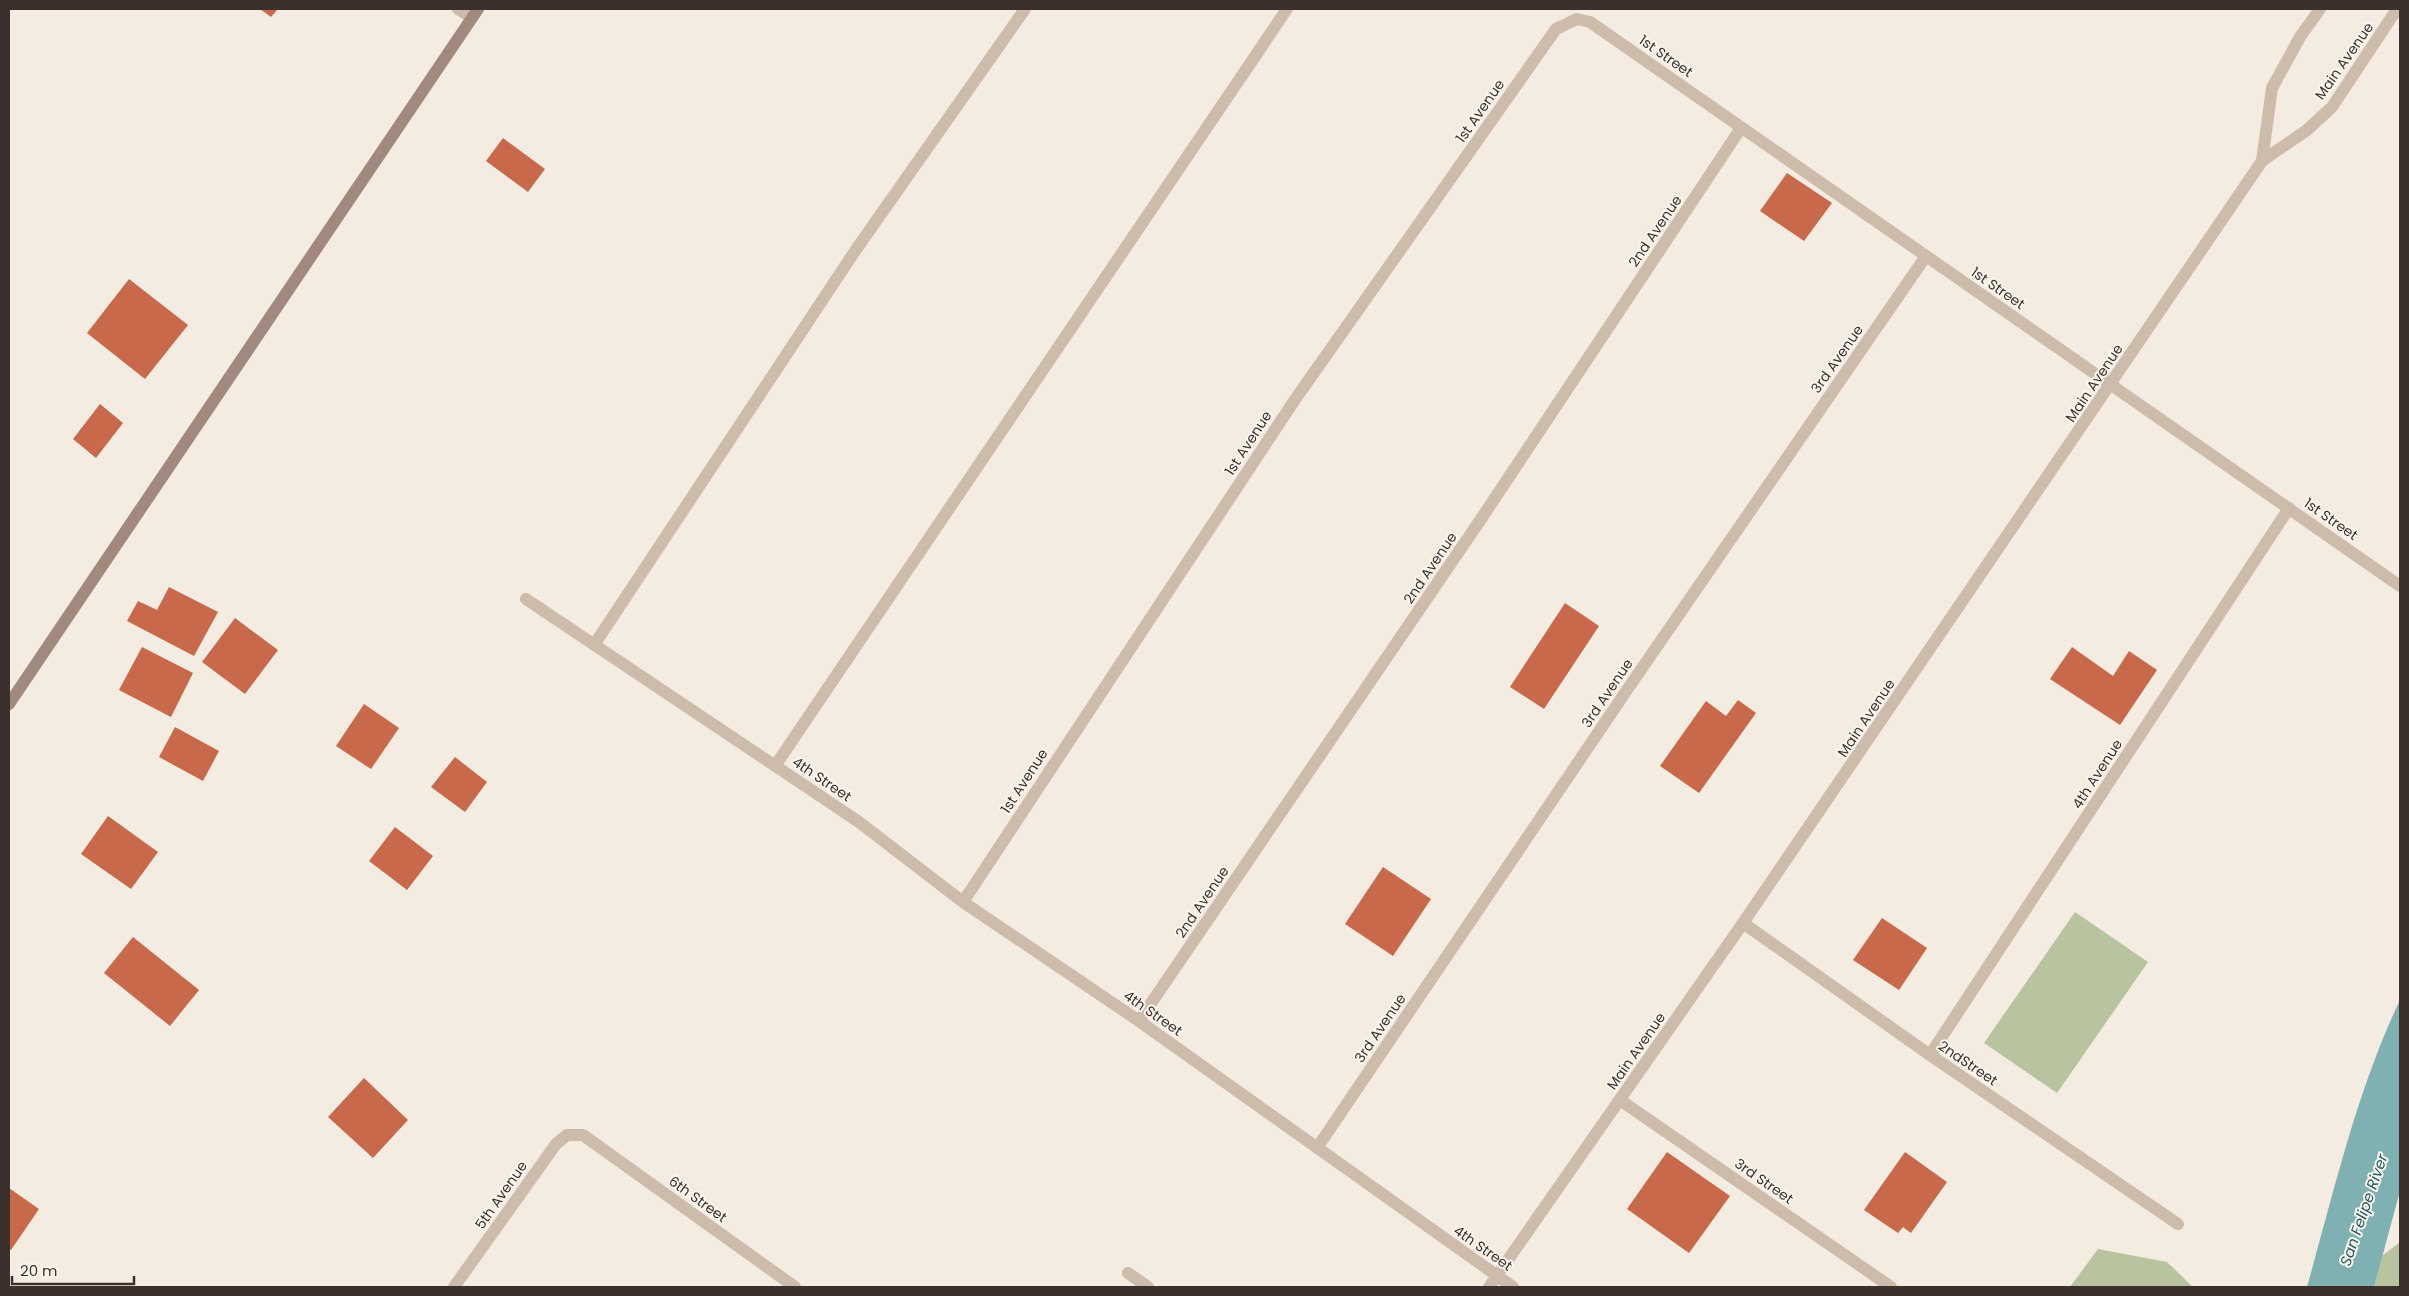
<svg xmlns="http://www.w3.org/2000/svg" width="2409" height="1296" font-family="Poppins,sans-serif">
	<style>
		.green { fill: #b8c4a0 }
		.water { fill: #7fb0b2 }
		.building { fill: #c8694b }
		.lines { fill: none; stroke-linecap: round; stroke-linejoin: round }
		.minor { stroke: #cdbbac; stroke-width: 12 }
		.secondary { stroke: #a18a7d; stroke-width: 12 }
		.labels { text-anchor: middle; stroke-width: 4; stroke-linejoin: round; paint-order: stroke }
		.street-label { font-size: 14px; fill: #3b302b; stroke: #fbf5ee }
		.water-label { font-size: 15px; font-style: italic; fill: #1f5a5e; stroke: #fbf5ee }
	</style>
	<rect width="100%" height="100%" fill="#f4ebe1"/>
	<path class="green" d="M2075,912l73,50 -91,131 -73,-50z
		M2400,1242v45h-26l8,-31z
		M2098,1249l69,13 26,25h-123z"/>
	<path class="water" d="M2400,1000v191l-26,96h-67c27,-96 50,-197 93,-287z"/>
	<path class="building" d="M260,9h18l-7,8z
		M503,138l42,31 -17,23 -42,-31z
		M1787,173l45,30 -28,38 -44,-30z
		M129,279l59,46 -43,54 -58,-46z
		M100,404l23,19 -27,35 -23,-19z
		M169,587l49,25 -24,44 -67,-35 11,-20 19,9z
		M1565,603l34,23 -55,83 -34,-22z
		M235,618l43,32 -33,44 -43,-32z
		M142,647l51,26 -22,44 -52,-27z
		M2072,647l41,29 16,-25 28,19 -37,55 -70,-46z
		M1738,700l18,13 -57,80 -39,-27 46,-65 20,15z
		M364,704l35,24 -28,41 -35,-23z
		M175,727l44,24 -16,30 -44,-24z
		M455,757l32,25 -22,30 -34,-25z
		M108,816l50,36 -27,37 -50,-35z
		M395,827l38,29 -26,34 -38,-29z
		M1383,867l48,32 -38,57 -48,-32z
		M1882,918l45,30 -28,42 -46,-30z
		M133,937l66,53 -29,36 -66,-53z
		M364,1078l44,42 -35,38 -45,-41z
		M1667,1152l63,44 -41,57 -62,-44z
		M1905,1152l42,30 -36,51 -8,-6 -5,6 -34,-23z
		M9,1188l30,21 -28,41 -2,-1z"/>
	<g class="lines">
		<path class="minor" d="M458,9l14,9
			M2262,161l10,-73 28,-51 20,-28
			M526,599l333,223 104,80 176,119 374,266
			M594,645l261,-394 170,-242
			M775,766l512,-757
			M963,902l331,-501 262,-372 21,-10 13,3 810,564
			M1743,923l187,132 248,169
			M1139,1021l342,-502 260,-391
			M1930,1055l359,-547
			M1620,1100l271,187
			M1317,1148l312,-461 297,-431
			M1128,1273l20,14
			M454,1287l102,-143 11,-9h16l212,152
			M1489,1287l254,-364 519,-762 45,-31 25,-23 65,-98"/>
		<path class="secondary" d="M9,704l469,-695"/>
	</g>
	<g class="labels">
		<g class="street-label">
			<text transform="translate(1666 56) rotate(35)" y="5">1st Street</text>
			<text transform="translate(2344 61) rotate(-55)" y="5">Main Avenue</text>
			<text transform="translate(1480 111) rotate(-55)" y="5">1st Avenue</text>
			<text transform="translate(1655 231) rotate(-56)" y="5">2nd Avenue</text>
			<text transform="translate(1998 288) rotate(35)" y="5">1st Street</text>
			<text transform="translate(1837 359) rotate(-55)" y="5">3rd Avenue</text>
			<text transform="translate(2094 383) rotate(-56)" y="5">Main Avenue</text>
			<text transform="translate(1248 443) rotate(-57)" y="5">1st Avenue</text>
			<text transform="translate(2331 519) rotate(35)" y="5">1st Street</text>
			<text transform="translate(1430 568) rotate(-56)" y="5">2nd Avenue</text>
			<text transform="translate(1607 693) rotate(-56)" y="5">3rd Avenue</text>
			<text transform="translate(1866 718) rotate(-56)" y="5">Main Avenue</text>
			<text transform="translate(2097 774) rotate(-57)" y="5">4th Avenue</text>
			<text transform="translate(822 779) rotate(34)" y="5">4th Street</text>
			<text transform="translate(1024 781) rotate(-57)" y="5">1st Avenue</text>
			<text transform="translate(1202 902) rotate(-56)" y="5">2nd Avenue</text>
			<text transform="translate(1153 1013) rotate(35)" y="5">4th Street</text>
			<text transform="translate(1380 1028) rotate(-56)" y="5">3rd Avenue</text>
			<text transform="translate(1636 1051) rotate(-55)" y="5">Main Avenue</text>
			<text transform="translate(1968 1063) rotate(34)" y="5">2ndStreet</text>
			<text transform="translate(1764 1181) rotate(35)" y="5">3rd Street</text>
			<text transform="translate(501 1195) rotate(-55)" y="5">5th Avenue</text>
			<text transform="translate(698 1199) rotate(36)" y="5">6th Street</text>
			<text transform="translate(1483 1248) rotate(35)" y="5">4th Street</text>
		</g>
		<g class="water-label">
			<text transform="translate(2364 1210) rotate(-71)" y="5">San Felipe River</text>
		</g>
	</g>
	<rect width="2409" height="1296" fill="none" stroke="#3b302b" stroke-width="20"/>
	<path d="M12 1276v8h122v-8" fill="none" stroke="#3b302b" stroke-width="2.5"/>
	<text x="20" y="1276" font-size="15" fill="#3b302b" stroke="#fbf5ee" stroke-width="4" paint-order="stroke">20 m</text>
</svg>
